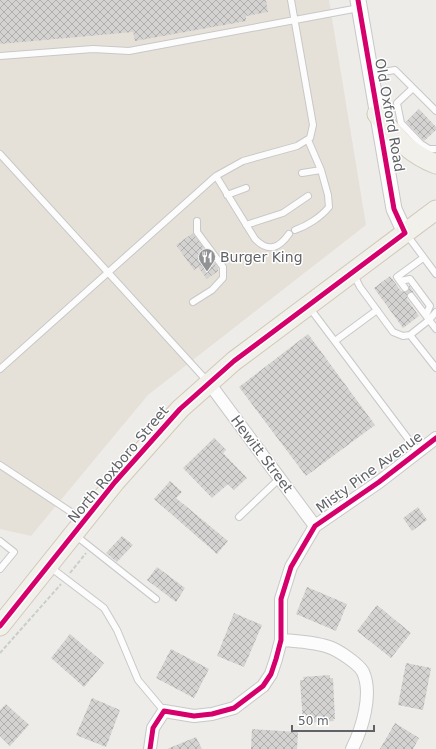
<svg xmlns="http://www.w3.org/2000/svg" width="436" height="749" font-family="'DejaVu Sans',sans-serif">
	<style>
		.commercial { fill: #e6e1d8 }
		.building { fill: url(#building-cross-hatch) }
		.lines { fill: none; stroke-linecap: round; stroke-linejoin: round }
		.service-casing { stroke: #c8c8c8; stroke-width: 8 }
		.minor-casing { stroke: #c8c8c8; stroke-width: 14 }
		.tertiary-casing { stroke: #c8c8c8; stroke-width: 17 }
		.primary-casing { stroke: #d2c9ba; stroke-width: 21 }
		.path { stroke: #cacecb; stroke-width: 2; stroke-dasharray: 4 2; stroke-linecap: butt }
		.service { stroke: #fcfcfc; stroke-width: 6 }
		.minor { stroke: #fcfcfc; stroke-width: 12 }
		.tertiary { stroke: #fcfcfc; stroke-width: 15 }
		.primary { stroke: #f2f0ea; stroke-width: 19 }
		.cycleway-casing { stroke: #fff; stroke-width: 8 }
		.cycleway { stroke: #d6006c; stroke-width: 5 }
		.labels { text-anchor: middle; stroke-width: 3; stroke-linejoin: round; paint-order: stroke }
		.street-label { font-size: 14px; fill: #5f6266; stroke: #fff }
		.poi-label { font-size: 14px; fill: #5f6266; stroke: #fff; text-anchor: start }
	</style>
	<defs>
		<pattern id="building-cross-hatch" width="8" height="8" patternUnits="userSpaceOnUse"><rect width="8" height="8" fill="#d4d3d2"/><path d="M0 0l8 8M0 8l8-8" fill="none" stroke="#afafae"/></pattern>
	</defs>
	<rect width="100%" height="100%" fill="#edece9"/>
	<path class="commercial" d="M0,0h329l37,225 -218,170 -117,141 -31,-7z"/>
	<path class="building" d="M0,0h266l2,12 -22,4v5l-111,20 -2,-9 -133,12z
		M419,109l17,18v3l-12,11 -18,-19z
		M193,233l25,35v3l-11,8 -9,-12 -4,3 -18,-25z
		M390,276l11,15 4,1 3,-1 1,-3v-3l5,8 -3,-1 -3,1 -1,6 12,17 -16,12 -29,-40z
		M308,334l67,91 -69,51 -67,-89z
		M214,438l12,12 -3,3 24,25 -13,12 -6,-6 -16,14 -29,-30z
		M170,481l12,11 -6,6 52,43 -11,13 -63,-55z
		M418,507l9,13 -15,11 -9,-13z
		M122,536l11,9 -16,17 -11,-9z
		M157,567l28,21 -9,14 -29,-22z
		M307,587l40,17 -11,27 -40,-17z
		M377,605l34,28 -20,25 -34,-27z
		M234,613l28,12 -18,42 -27,-11z
		M70,634l34,29 -20,24 -33,-29z
		M171,649l38,20 -15,29 -38,-20z
		M406,663l25,5 -8,42 -25,-5z
		M330,675v3h3l2,41h-2l1,2 -31,2 -3,-43h4l-1,-3z
		M92,698l28,12 -14,37 -30,-12z
		M6,704l23,21 -19,21 -10,-10v-26z
		M395,723l24,15 -6,11h-33z
		M252,729l46,3 -1,17h-46z
		M196,737l6,12h-35z"/>
	<g class="lines">
		<g class="service-casing">
			<path id="service" d="M0,56l93,-7 36,2 230,-43
				M371,74l24,-4 41,41
				M413,88l-16,15 4,20 20,21 8,5h7
				M308,140l13,30
				M0,154l208,228
				M216,176l39,63c14,14 24,9 34,-5
				M227,195l19,-7
				M246,225l37,-12 25,-17
				M295,230c12,-4 26,-13 34,-23l-1,-12 -7,-25 -19,3
				M407,235l29,39
				M354,275l6,12 33,45 10,4 7,-1 19,-15 7,-8
				M400,281l10,-2 20,27 -4,9
				M405,288l-8,-11 26,-19
				M411,296l25,33
				M193,302l19,-12 11,-12v-11l-26,-35v-11
				M309,307l109,145
				M410,335l26,33
				M335,341l42,-31
				M0,369l216,-193 27,-15 54,-15 13,-8 3,-13 -22,-125
				M0,465l83,55
				M239,517l41,-39
				M75,535l81,64
				M0,541l14,11 -14,17
				M50,567l54,41 13,22 21,50 26,31"/>
		</g>
		<g class="minor-casing">
			<path id="minor" d="M209,383l106,143
				M281,640c16,1 33,2 48,7 9,3 30,17 34,25 10,22 -1,57 -11,77
				M150,749l3,-21 11,-17 30,5 18,-2 22,-6 29,-22 8,-12 5,-15 5,-19v-41l10,-32 24,-41 64,-44 57,-44"/>
		</g>
		<g class="tertiary-casing">
			<path id="tertiary" d="M358,0l36,209 11,24"/>
		</g>
		<g class="primary-casing">
			<path id="primary" d="M377,114c19,22 30,39 59,50
				M0,626l115,-144 65,-73 54,-48 171,-128 31,-23"/>
		</g>
		<path class="path" d="M70,573l16,-20
			M0,653l61,-69"/>
		<use href="#service" class="service"/>
		<use href="#minor" class="minor"/>
		<use href="#tertiary" class="tertiary"/>
		<use href="#primary" class="primary"/>
		<g class="cycleway-casing">
			<path id="cycleway" d="M0,626l115,-144 65,-73 54,-48 171,-128 -11,-24 -36,-209
				M150,749l3,-21 11,-17 30,5 18,-2 22,-6 29,-22 8,-12 5,-15 5,-19v-41l10,-32 24,-41 64,-44 57,-44"/>
		</g>
		<use href="#cycleway" class="cycleway"/>
	</g>
	<defs>
		<g id="restaurant-pin" transform="scale(0.9)"><path d="M0 17L-7.5 6A9.5 9.5 0 1 1 7.5 6Z" fill="#919294" stroke="#fff"/><path d="M-5-6h1v4h1v-4h1v4h1v-4h1v5L-1.5 .5V6h-2V.5L-5-1ZM5-6V6H3V1.5H1.5Q1.5-4 5-6Z" fill="#fff"/></g>
	</defs>
	<g fill-rule="evenodd">
		<use href="#restaurant-pin" x="207" y="257"/>
	</g>
	<g class="labels">
		<g class="street-label">
			<text transform="translate(390 115) rotate(80)" y="5">Old Oxford Road</text>
			<text transform="translate(262 454) rotate(53)" y="5">Hewitt Street</text>
			<text transform="translate(118 464) rotate(-50)" y="5">North Roxboro Street</text>
			<text transform="translate(369 472) rotate(-36)" y="5">Misty Pine Avenue</text>
		</g>
		<g class="poi-label">
			<text x="220" y="262">Burger King</text>
		</g>
	</g>
	<path d="M292 725v6h82v-6" fill="none" stroke="#5f6266" stroke-width="2"/>
	<text x="298" y="725" font-size="12" fill="#5f6266" stroke="#ffffff" stroke-width="3" paint-order="stroke">50 m</text>
</svg>
